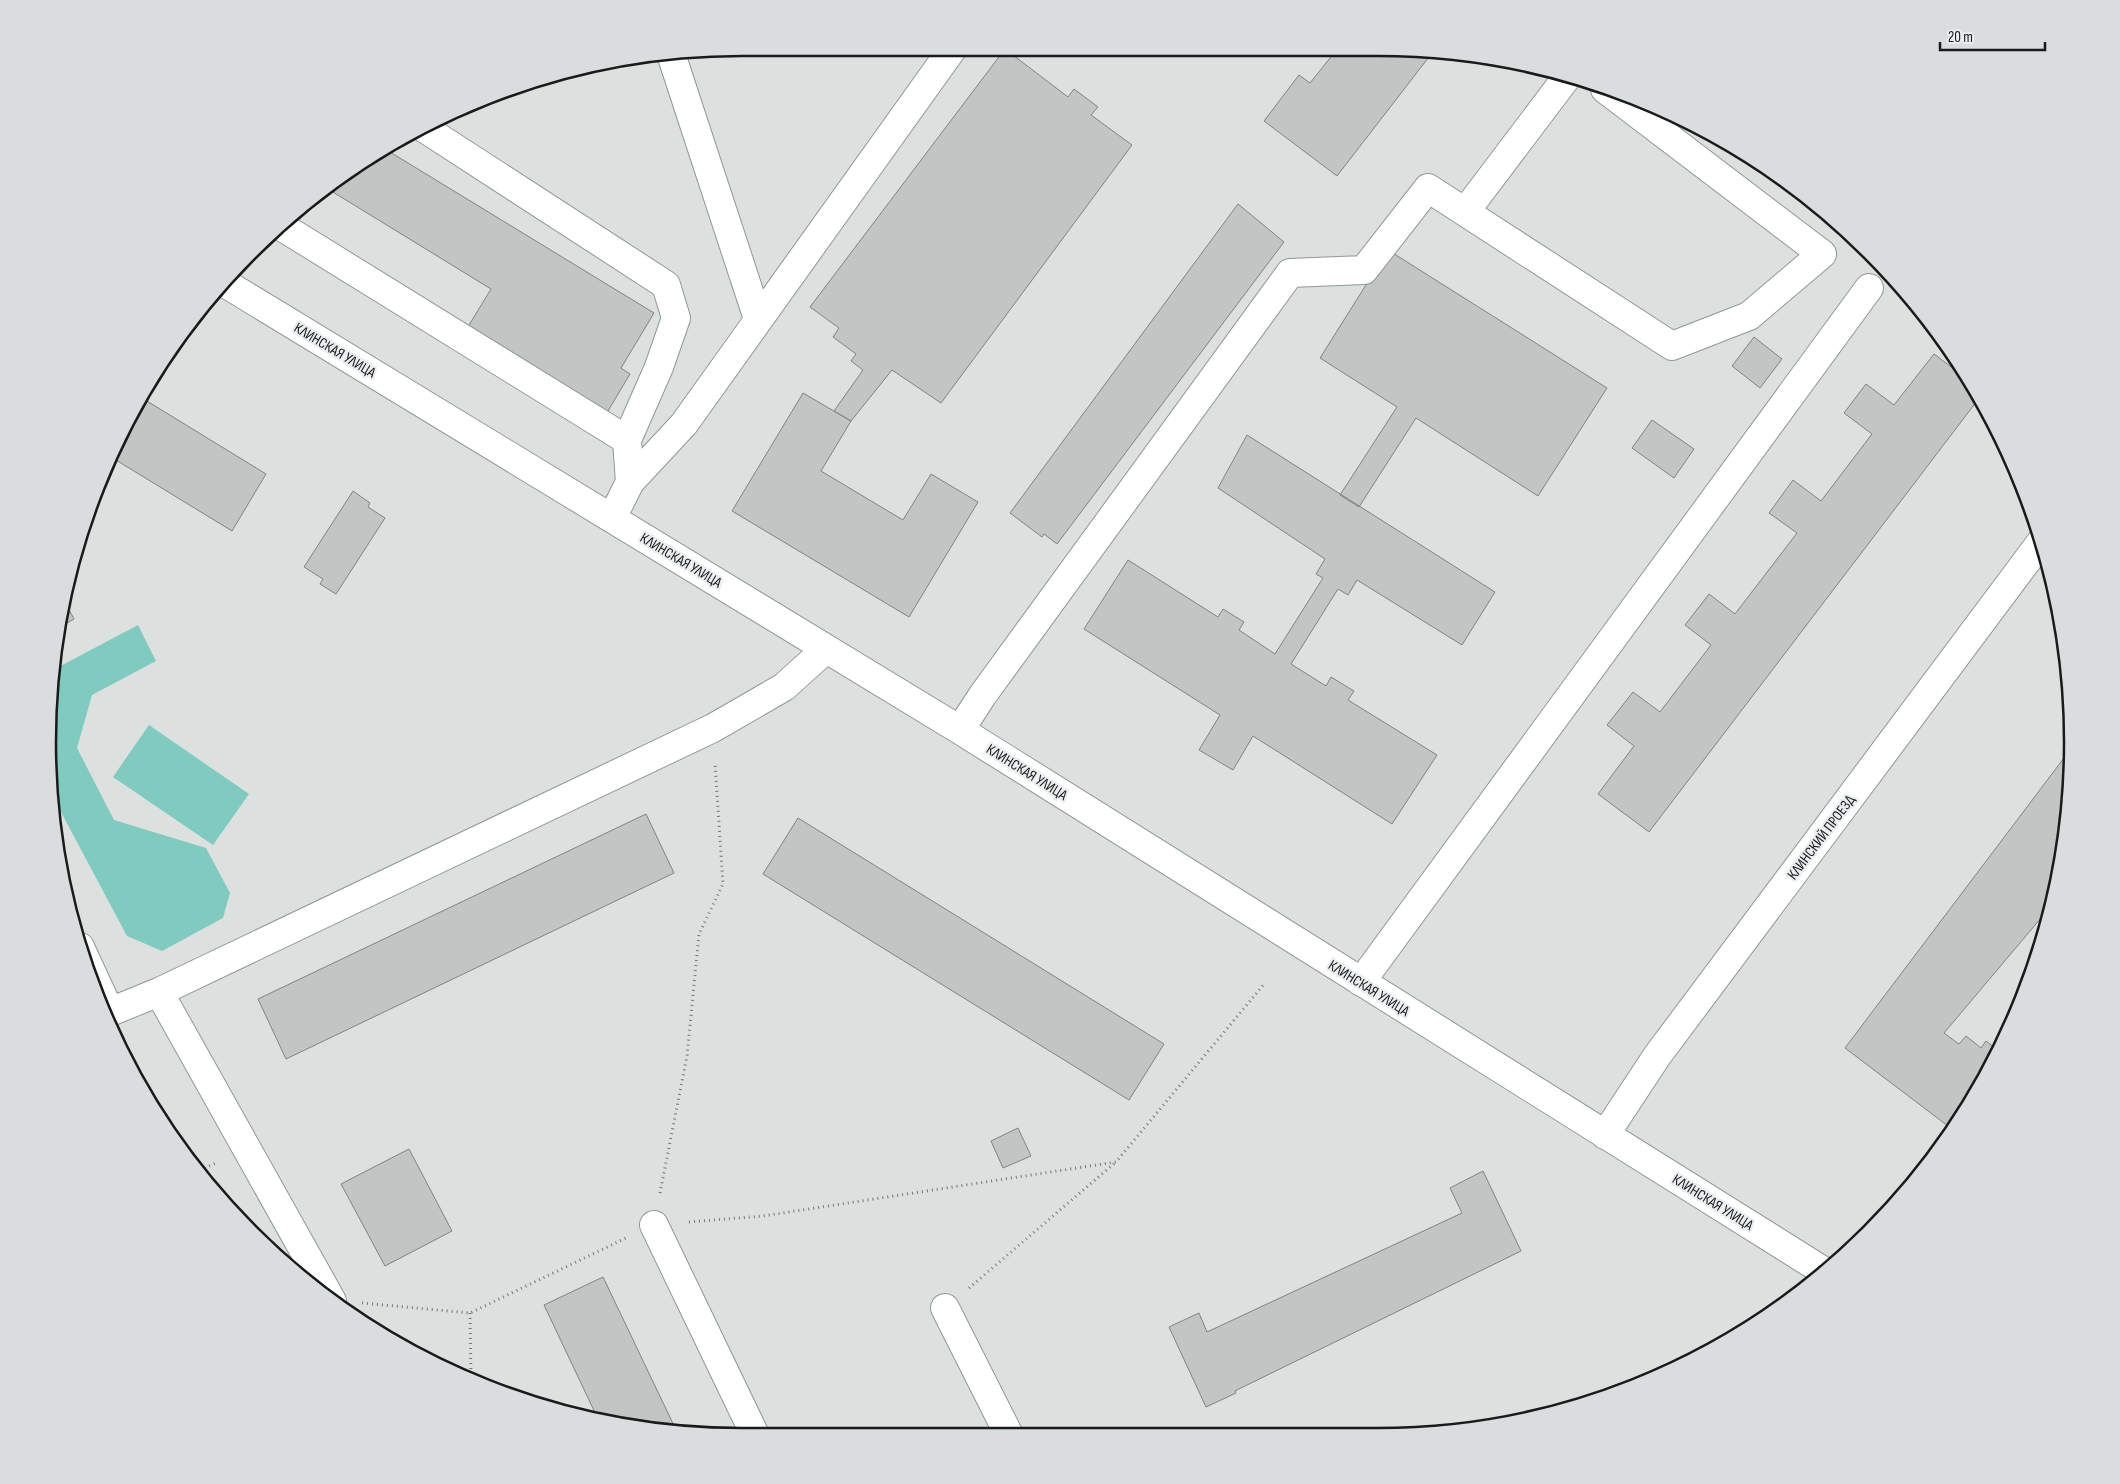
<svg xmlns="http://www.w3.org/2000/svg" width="2120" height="1484" font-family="'Sofia Sans Condensed',sans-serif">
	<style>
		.green { fill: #80cabf }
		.building { fill: #c1c6c5; stroke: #7f8382 }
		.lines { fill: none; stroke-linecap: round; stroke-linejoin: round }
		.minor-casing { stroke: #929696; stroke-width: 30 }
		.path { stroke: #737776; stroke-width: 3; stroke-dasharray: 1 4; stroke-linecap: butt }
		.minor { stroke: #fff; stroke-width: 28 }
		.labels { text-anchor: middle; stroke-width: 4.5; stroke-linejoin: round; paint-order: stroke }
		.street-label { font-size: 15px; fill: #191b1b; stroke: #eaeeee }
		.rim { fill: none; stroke: #191b1b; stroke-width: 2.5 }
	</style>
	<rect width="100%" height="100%" fill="#dce1e0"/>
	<path class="green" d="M138,625l18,36 -64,34 -15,53 37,72 92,28 24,45 -7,25 -61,33 -35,-15 -74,-139v-127z
		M149,725l100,69 -36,51 -100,-68z"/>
	<path class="building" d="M1338,48h40l54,5 -95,123 -73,-55 35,-46 11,8z
		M1005,49l63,48 6,-8 24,18 -7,8 41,30 -191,258 -49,-33 -41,51 -17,-10 29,-41 -12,-9 5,-7 -23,-17 6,-9 -29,-21z
		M385,149l269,164 -33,55 9,6 -25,42 -139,-86 25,-41 -163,-100 28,-25z
		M1238,204l46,38 -227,302 -13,-10 -2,3 -32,-24z
		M1388,250l219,138 -69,108 -122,-78 -57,89 -19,-12 57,-88 -77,-49z
		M1754,337l28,22 -22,29 -28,-22z
		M1934,354l36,27 10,16 -331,435 -51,-38 36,-48 -27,-21 26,-33 27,20 51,-67 -26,-20 24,-31 26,20 62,-81 -28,-20 24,-33 28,21 51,-67 -28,-21 22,-29 28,21z
		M803,393l48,28 -30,50 82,49 28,-46 47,28 -69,115 -177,-106z
		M142,398l124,76 -34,57 -121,-74z
		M1652,420l42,29 -20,29 -42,-30z
		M1247,435l248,157 -33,53 -105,-65 -9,15 -10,-6 -47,75 35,22 5,-9 23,14 -6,9 89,55 -45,69 -139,-88 -20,34 -34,-20 21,-35 -136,-86 44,-69 90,57 5,-8 21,13 -5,8 36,24 48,-76 -7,-4 9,-15 -107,-71z
		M353,491l17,12 -2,4 17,11 -49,76 -16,-10 3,-5 -19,-12z
		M66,604l8,15 -14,8z
		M2070,750l1,37 -19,118 -108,128 15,11 7,-8 15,12 5,-7 13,10 -47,78 -107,-81z
		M646,814l28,59 -388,186 -28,-60z
		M798,818l366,226 -35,56 -366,-226z
		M1018,1128l13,28 -28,12 -12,-27z
		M409,1149l43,82 -67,35 -44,-82z
		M1483,1171l38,80 -278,136 -8,4 1,2 -30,14 -37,-80 30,-14 8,19 255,-119 -12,-25z
		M603,1277l74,155 -79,-13 -54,-114z"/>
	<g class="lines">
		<g class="minor-casing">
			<path id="minor" d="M672,57l86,262
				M424,128l242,157 10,33 -17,49 -32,73 3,42
				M1465,212l102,-135
				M284,228l343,212
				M223,282l737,448 865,542
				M612,518l18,-36 54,-58 269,-376
				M960,730l22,-34 308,-423 74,-3 64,-82 244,158 77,-30 73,-62 -217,-165
				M80,947l30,65
				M1361,982l508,-694
				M159,992l173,309
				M105,1014l54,-22 554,-264 71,-41 42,-38
				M1605,1135l52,-79 384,-514
				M654,1225l101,210
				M945,1308l63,125"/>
		</g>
		<path class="path" d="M200,1170l18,-8
			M660,1193l27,-137 12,-122 24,-50 -8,-121
			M689,1222l74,-6 353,-54 149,-179
			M969,1288l147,-126
			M362,1303l108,10 156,-75
			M470,1313l1,65"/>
		<use href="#minor" class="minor"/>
	</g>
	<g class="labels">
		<g class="street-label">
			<text transform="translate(335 350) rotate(31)" y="5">КЛИНСКАЯ УЛИЦА</text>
			<text transform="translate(681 560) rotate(31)" y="5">КЛИНСКАЯ УЛИЦА</text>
			<text transform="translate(1027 772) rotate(32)" y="5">КЛИНСКАЯ УЛИЦА</text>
			<text transform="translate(1821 837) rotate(-53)" y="5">КЛИНСКИЙ ПРОЕЗД</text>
			<text transform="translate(1369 988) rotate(32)" y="5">КЛИНСКАЯ УЛИЦА</text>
			<text transform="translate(1713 1202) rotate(32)" y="5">КЛИНСКАЯ УЛИЦА</text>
		</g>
	</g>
	<path d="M0 0H2120V1484H0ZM742 56H1378A686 686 0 0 1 2064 742V742A686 686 0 0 1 1378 1428H742A686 686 0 0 1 56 742V742A686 686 0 0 1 742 56Z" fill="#d9dddd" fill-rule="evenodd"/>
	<path class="rim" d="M742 56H1378A686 686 0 0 1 2064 742V742A686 686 0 0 1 1378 1428H742A686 686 0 0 1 56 742V742A686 686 0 0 1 742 56Z"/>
	<path d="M1940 42v8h105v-8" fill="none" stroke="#191b1b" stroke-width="2.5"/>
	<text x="1948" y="42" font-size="15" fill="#191b1b" stroke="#eaeeee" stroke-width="4" paint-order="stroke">20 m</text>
</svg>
